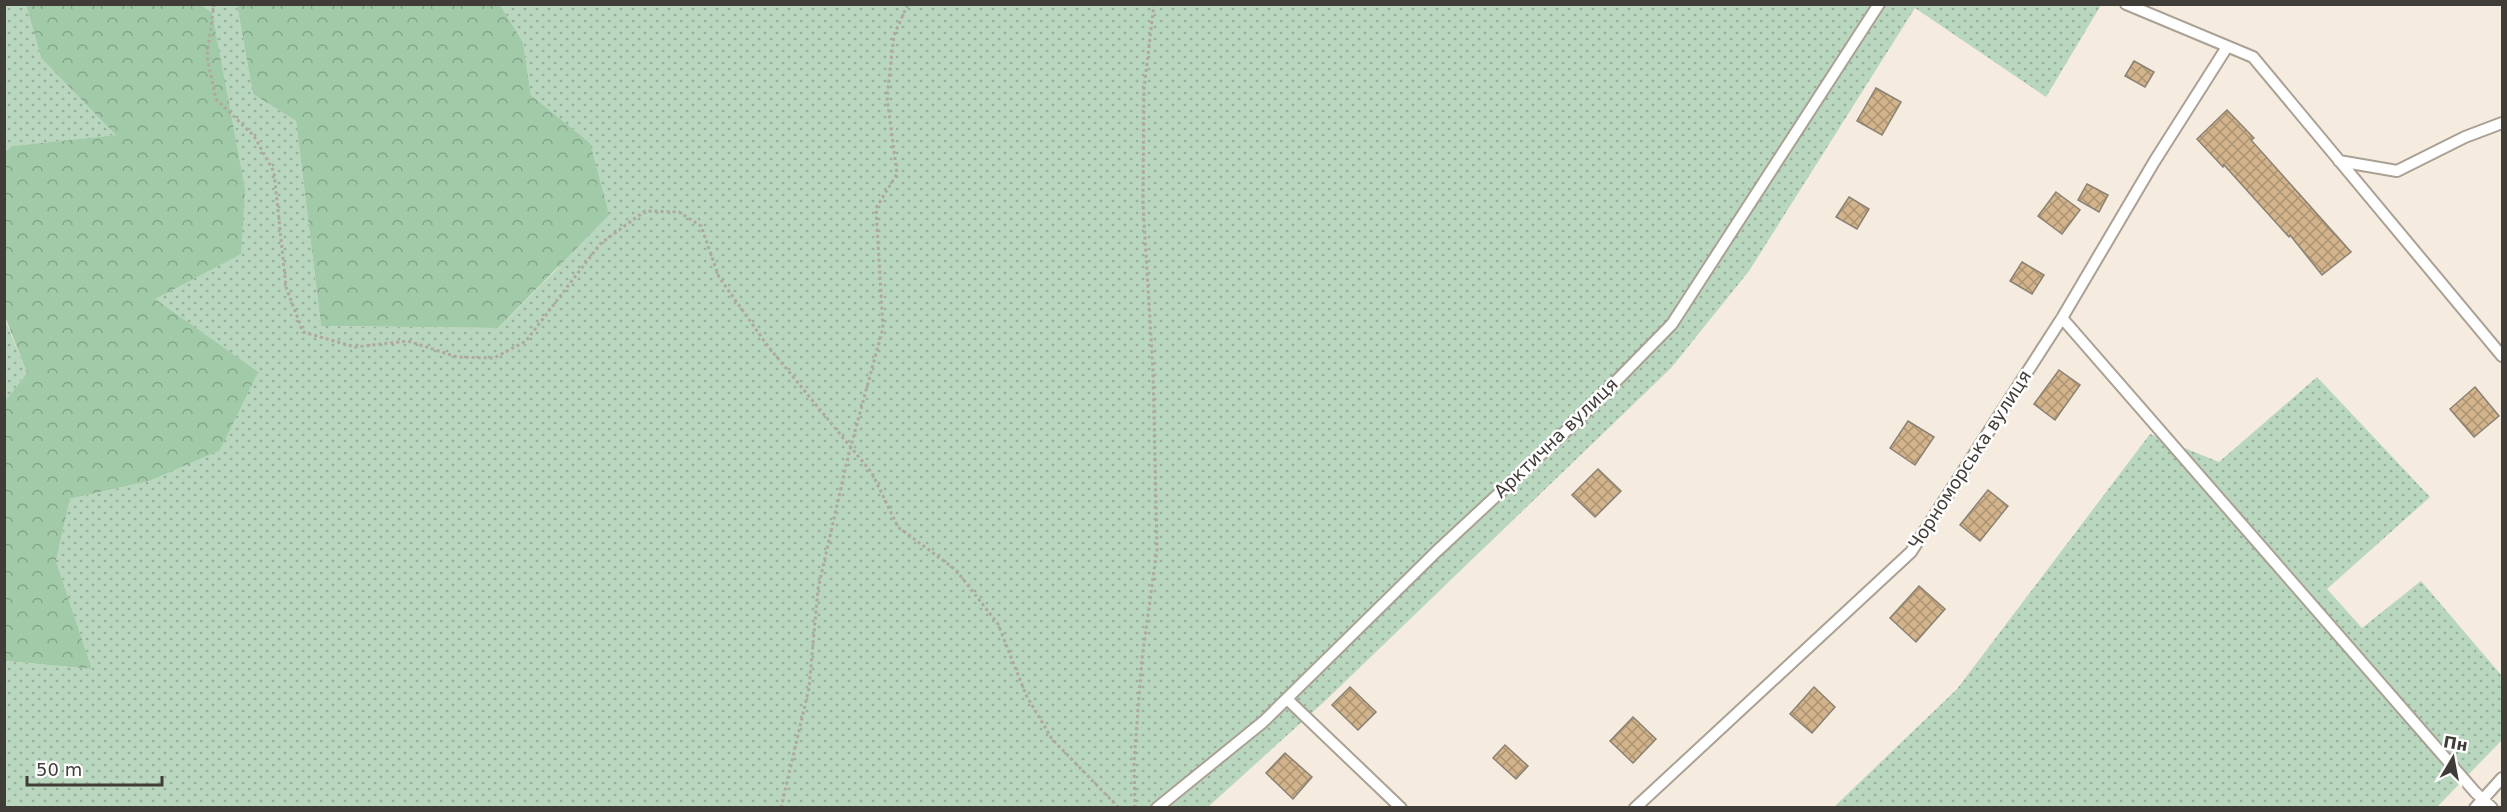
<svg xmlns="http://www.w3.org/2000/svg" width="2507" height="812" font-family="'DejaVu Sans',sans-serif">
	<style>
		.grass { fill: url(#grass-dots) }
		.forest { fill: url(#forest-crowns) }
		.building { fill: url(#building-cross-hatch); stroke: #8a8175; stroke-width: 1.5 }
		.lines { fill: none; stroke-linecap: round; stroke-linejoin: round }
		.lane-casing { stroke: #aaa194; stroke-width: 14 }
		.path { stroke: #b0a89e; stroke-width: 3; stroke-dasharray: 3 3; stroke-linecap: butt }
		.lane { stroke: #fff; stroke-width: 10 }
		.labels { text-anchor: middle; stroke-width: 5; stroke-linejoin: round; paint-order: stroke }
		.street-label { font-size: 18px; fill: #403c37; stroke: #fff }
	</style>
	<defs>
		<pattern id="grass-dots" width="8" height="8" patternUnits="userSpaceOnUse" patternTransform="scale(1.5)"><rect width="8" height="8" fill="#b9d6be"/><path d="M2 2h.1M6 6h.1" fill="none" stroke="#98af9b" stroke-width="1.8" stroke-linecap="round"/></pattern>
		<pattern id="forest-crowns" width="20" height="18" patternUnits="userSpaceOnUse" patternTransform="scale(1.5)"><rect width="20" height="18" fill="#a1caa9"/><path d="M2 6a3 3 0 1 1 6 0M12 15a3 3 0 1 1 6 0" fill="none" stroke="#85a58a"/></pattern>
		<pattern id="building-cross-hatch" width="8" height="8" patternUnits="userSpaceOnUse" patternTransform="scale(1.5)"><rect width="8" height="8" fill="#d2b38b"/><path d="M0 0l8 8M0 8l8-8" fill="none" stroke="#ac9372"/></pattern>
	</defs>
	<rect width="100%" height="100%" fill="#f5ebde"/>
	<path class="grass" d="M5,5h21l15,53 76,77 -104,11 -8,6z
		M202,5h35l16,89 43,27 25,205 177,2 60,-60 32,-125 -59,-48 -8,-53 -23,-37h1601l-55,92 -131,-89 -166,263 -78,97 -345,332 -118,107h-1203l-1,-146 88,8 -36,-108 14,-62 79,-18 5,-182 58,-286z
		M4,317l23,56 -22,28h-1z
		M2317,377l113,120 -103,92 35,39 59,-47 81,95v64l-65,67 -604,1 124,-119 193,-255 69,28z"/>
	<path class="forest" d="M26,5h176l10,8 33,176 -4,65 -86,45 103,73 -38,78 -71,31 -79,18 -14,62 36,108 -87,-8v-260l22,-28 -22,-56v-165l7,-6 104,-11 -75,-77z
		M237,5h263l23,37 8,53 59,48 19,72 -111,113 -177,-2 -25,-205 -43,-27z"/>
	<path class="building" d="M2134,61l20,11 -9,15 -20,-11z
		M1876,88l25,14 -19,33 -25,-14z
		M2227,110l27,28 -3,2 100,112 -29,23 -32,-40 -1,2 -65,-72 -1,2 -26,-28z
		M2087,184l21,11 -9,17 -21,-12z
		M2056,192l24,18 -18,24 -24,-18z
		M1849,197l20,12 -12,20 -21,-12z
		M2022,262l22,13 -12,19 -22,-13z
		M2059,370l21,15 -25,35 -21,-16z
		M2475,387l24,29 -25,21 -24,-28z
		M1908,421l26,16 -19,28 -25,-17z
		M1598,469l23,22 -26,26 -23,-22z
		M1988,490l20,16 -28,35 -20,-16z
		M1919,586l26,23 -29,33 -26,-24z
		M1350,687l26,25 -18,18 -26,-25z
		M1814,687l21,20 -23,26 -22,-19z
		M1633,717l23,22 -23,24 -23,-22z
		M1505,745l23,21 -12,13 -23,-21z
		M1285,753l27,24 -19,22 -27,-26z"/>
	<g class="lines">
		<g class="lane-casing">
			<path id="lane" d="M2126,4l127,53 249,299
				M2339,161l58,10 68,-34 37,-14
				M2062,318l413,474 17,16
				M1287,699l114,109
				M1157,808l106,-86 174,-171 143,-133 92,-94 207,-320
				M1635,808l276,-256 151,-234 92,-156 73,-115
				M2475,808l27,-30"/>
		</g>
		<path class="path" d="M214,4l-7,53 9,42 38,37 20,36 12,115 17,45 52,15 53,-6 49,16 37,1 32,-17 74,-97 45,-33 34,1 22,14 18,51 48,68 105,128 26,54 58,43 42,54 28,71 26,44 67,69
			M781,808l28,-120 9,-99 30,-132 35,-129 -7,-120 21,-34 -10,-77 7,-62 14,-31
			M1135,808l-1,-47 8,-102 15,-110 -4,-179 -10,-165 1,-116 10,-85"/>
		<use href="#lane" class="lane"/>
	</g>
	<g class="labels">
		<g class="street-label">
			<text transform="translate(1556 438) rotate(-44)" y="6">Арктична вулиця</text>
			<text transform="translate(1970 460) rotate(-57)" y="6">Чорноморська вулиця</text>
		</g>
	</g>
	<rect width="2507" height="812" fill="none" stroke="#403c37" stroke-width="12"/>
	<g transform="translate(2453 758) rotate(10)" stroke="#ffffff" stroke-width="4.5" paint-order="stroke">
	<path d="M0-4.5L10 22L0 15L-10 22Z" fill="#403c37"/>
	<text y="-9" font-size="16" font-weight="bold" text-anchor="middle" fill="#403c37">Пн</text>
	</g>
	<path d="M27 776v9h135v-9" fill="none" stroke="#403c37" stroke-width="3"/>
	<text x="36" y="776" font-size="18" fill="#403c37" stroke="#ffffff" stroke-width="4.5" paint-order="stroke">50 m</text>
</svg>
